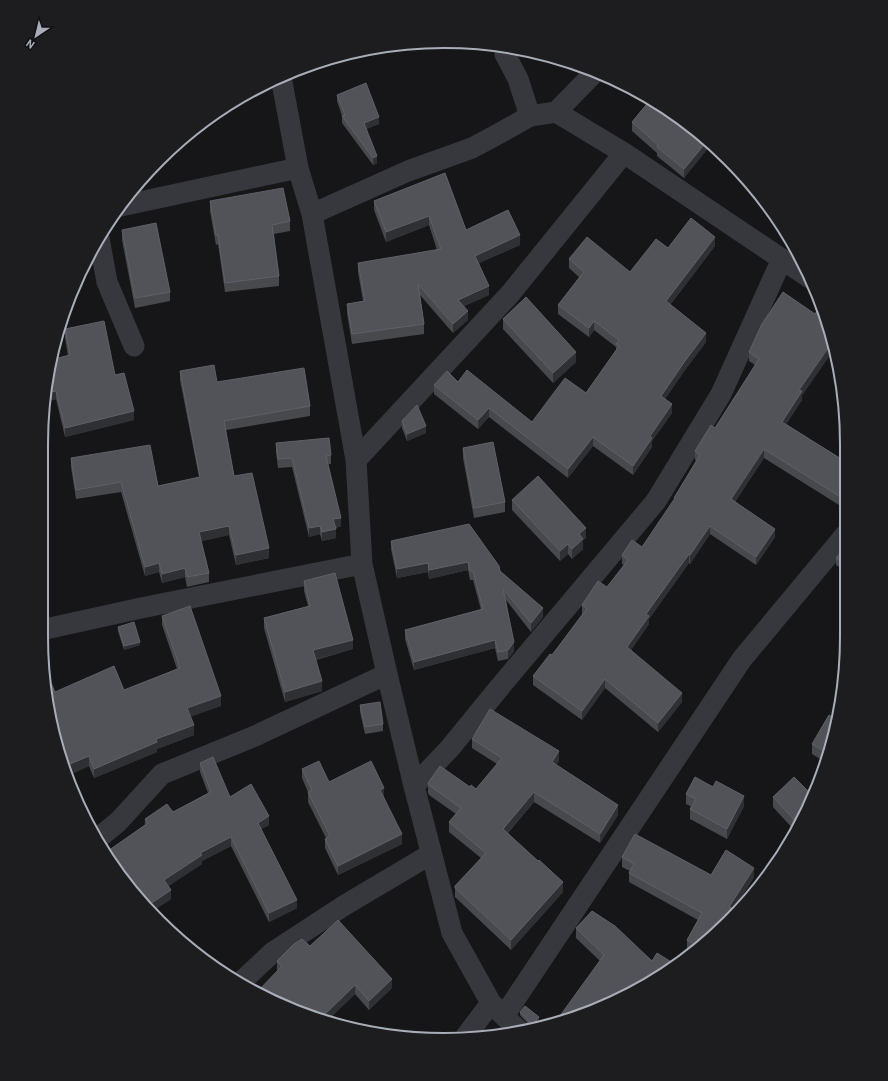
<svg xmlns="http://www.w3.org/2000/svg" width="888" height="1081" font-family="Barlow,sans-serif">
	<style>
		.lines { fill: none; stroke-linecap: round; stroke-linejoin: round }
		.minor { stroke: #37383d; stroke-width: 21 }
		.wall { fill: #47494d }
		.shaded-wall { fill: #2f3033 }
		.building { fill: #525359; stroke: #5f6168 }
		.rim { fill: none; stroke: #a8adb8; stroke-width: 2 }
	</style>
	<rect width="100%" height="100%" fill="#161618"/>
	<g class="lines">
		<path class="minor" d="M504,46l1,8 13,25 12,37 26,-4 68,41 186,125
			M281,77l17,91 14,46 44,246 6,104 25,110 27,112 38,147 39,70 29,29
			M556,112l39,-40
			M121,206l177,-38
			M312,214l96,-43 64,-23 28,-15 30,-17
			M99,238l8,44 27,64
			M356,460l154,-166 114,-141
			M41,630l100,-22 221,-44
			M414,786l36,-38 49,-60 157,-187 65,-107 61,-135
			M96,840l22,-18 44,-48 93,-38 132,-62
			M241,982l32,-30 72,-47 86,-51
			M504,1016l238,-357 104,-125
			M466,1036l25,-33"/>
	</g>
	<path class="wall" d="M337,95l42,29 -13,5 11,34 -4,2 -31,-42v-7l-5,-15z
		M632,122l78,19 2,2 -28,35 -27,-22v-3l-25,-22z
		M445,173l21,57 54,15 -41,18 10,32 -25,11 4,14 -15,13 -33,-38 4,29v10l-72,10 -5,-31v-9l16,-3 -5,-29v-9l79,-13 -8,-25 -43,17 -12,-32v-9z
		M210,201l80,20v10l-16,3 5,42v10l-54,6 -7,-48 -2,1 -6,-34z
		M122,230l48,62v9l-35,7 -13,-68z
		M715,246l-45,59 36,37 -21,28 -20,29 7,14 -20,28v6l-19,28 -40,-29 -25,32 -79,-61 -11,12 -44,-35v-9l24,-3 74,40 54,-29 30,-42v-4l-22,-17 -5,7 -31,-23v-9l21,-28 -10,-9v-9l61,13 38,-24z
		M503,319l73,43 -23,21 -50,-54z
		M762,324l40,72v4l-16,24 60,38 -7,43 -75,-47 -29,44 40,35 -19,28 -46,-31 -20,30 -1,-1 -40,56v5l-18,26 51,52 -24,30 -53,-44 -23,32 -49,-35v-9l19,-21 30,-41v-9l25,-18 17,-22 -2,-1v-9l20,-8 32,-47v-2l22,-37 -1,-1v-9l20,-23 40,-63 -6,-4v-9z
		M65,329l50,46 19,45 -69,17 -9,-38 -12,3 24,-46 -3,-18z
		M180,371l37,11 93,24v10l-84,14 8,46 35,82 -33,7 -7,-30 -28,6 8,32v9l-22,5 -2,-10 -23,6 -3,-11 -14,4 -24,-84 -45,7 -5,-32v-9l87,28 41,-9 -19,-97z
		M402,421l24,12 -19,8 -5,-13z
		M276,443l55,12v9h-3l13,62 -5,2v10l-14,3 -2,-7 -11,3 -17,-70 -14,1 -2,-16z
		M463,448l42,54v10l-31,6 -11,-60z
		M512,500l74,38 -3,2v9l-11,10 -4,-5 -8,7 -48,-51z
		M391,541l109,30 43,46 -12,15 -25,-32 8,51 -6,8 -10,2 -3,-13 -81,22 -9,-31v-9l76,-20 -8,-30h-3l-2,-10 -39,9 -1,-7 -31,6 -6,-29z
		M846,546v25l-10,-6v-7z
		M304,581l49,68 -37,11 6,31 -37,11 -21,-74v-10l44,-12 -4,-15z
		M162,616l59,90 -31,10 4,19 -37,14v3l-63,26 -5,-12 -20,9 -14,-34 69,-51 53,-21 -15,-44z
		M118,627l22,18 -16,5 -6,-19z
		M360,705l23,19v7l-18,3 -5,-22z
		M472,739l87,22 -3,4 62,50 -18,28 -66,-41 -26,31 55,59 -52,58 -56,-53v-11l26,-28 -32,-26v-10l7,-8 -27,-19 -1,-2v-10l42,4 6,2 21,-25 -25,-16z
		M833,741l-8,21 -13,-8v-10z
		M200,763l30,34 39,28 -8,4 36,79 -28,14 -38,-76 -29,15v3l-34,22 3,13 -17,11 -13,-7 4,-84 28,-7 35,-19 -8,-21z
		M302,769l27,13 55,15 18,47 -64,31 -13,-27v-9l1,-1 -18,-36v-10l-6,-14z
		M686,794l58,12 -17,33 -37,-20v-10l2,-2 -6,-3z
		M773,797l32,18 -10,16 -22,-24z
		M622,857l89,18 43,2 -20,32 4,2 -45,42 -6,-4v-9l11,-20 -69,-38v-9l1,-2 -8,-4z
		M576,928l76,33 24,4 -76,-4 -24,-23z
		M310,946l82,42 -23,22 -14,-16 -28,27 -12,-2 -38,-49v-9z
		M520,1012l19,8 -7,9 -4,-5 -8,-9z"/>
	<path class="shaded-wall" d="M537,54l8,2 -8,3z
		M379,117v7l-15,6v-7z
		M708,140l4,3 -28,35v-9z
		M377,156v7l-4,2v-7z
		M429,216v9l-43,17v-10z
		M520,235v10l-45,20v-9z
		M715,237v9l-49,64v-9z
		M489,286v9l-31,14v-9z
		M468,311v9l-15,13v-9z
		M594,321v9l-5,7v-9z
		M706,333v9l-21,28 -24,35v-9l24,-35z
		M833,341l2,7 -33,48v4l-20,31v-9l17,-32z
		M576,352v10l-23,21v-10z
		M56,391v8l-12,3 1,-9z
		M672,404v9l-20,28v6l-19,28v-9l17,-30z
		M489,408v9l-11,12v-9z
		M134,411v9l-69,17v-9z
		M426,426v7l-19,8v-7z
		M593,437v9l-25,32v-9z
		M764,449v9l-33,50v-9z
		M846,485v8l-7,12v-9z
		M341,518v8l-8,2v-9z
		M229,526v9l-30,7v-10z
		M320,526v8l-11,3v-9z
		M710,526v8l-20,30v-9z
		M586,528v10l-3,2v9l-11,10v-10l7,-15z
		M336,529v9l-14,3v-9z
		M775,529v8l-19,28v-8z
		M568,544v10l-8,7v-10z
		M269,548v10l-33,7v-10z
		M689,554v9l-40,56v5l-22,32v-9l19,-33z
		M468,562v8l-39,9v-9z
		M159,563v9l-14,4v-9z
		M428,563v9l-31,6v-9z
		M185,568v9l-23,6v-9z
		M543,608v9l-12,15v-9z
		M353,640v9l-40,11v-10z
		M495,640v8l-81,22v-8z
		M140,642v3l-16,5v-4z
		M514,642v9l-6,8v-9z
		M605,679v9l-23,32v-9z
		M322,681v10l-37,11v-10z
		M682,693v9l-24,30v-9z
		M221,696v10l-34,12v-10z
		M194,725v10l-37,14v3l-63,26v-9l62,-30z
		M559,751v10l-7,11v-10z
		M89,756v10l-20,9 -4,-9z
		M384,788v9l-4,-7z
		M534,792v10l-31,36v-9z
		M744,796v10l-17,33v-10z
		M618,805v10l-18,28v-9z
		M269,816v9l-11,6v-8z
		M402,834v10l-64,31v-9z
		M231,837v9l-29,15v3l-38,25v-9l36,-27z
		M754,868v9l-25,39v-9z
		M563,882v10l-52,58v-10z
		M171,890v9l-20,13 -1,-8z
		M297,900v8l-28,14v-9z
		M392,979v9l-23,22v-9z
		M355,985v9l-28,27 -8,-1z
		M539,1017v3l-7,9v-3z"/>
	<path class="building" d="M366,83l13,34 -15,6 13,33 -4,2 -31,-42 3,-1 -8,-20z
		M651,99l57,41 -24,29 -27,-22 1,-2 -26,-23z
		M445,173l21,57 42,-20 12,25 -45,21 14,30 -31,14 10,11 -15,13 -35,-40 6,40 -72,10 -5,-30 18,-3 -7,-38 83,-14 -12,-33 -43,16 -12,-31z
		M283,188l7,33 -18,4 7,51 -54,7 -7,-48h-2l-6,-34z
		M691,218l24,19 -49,64 40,32 -21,28 -24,35 11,8 -22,32 2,2 -19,28 -40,-29 -25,32 -79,-61 -11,12 -44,-35 13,-14 11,11 9,-12 65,52 33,-44 21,15 33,-47 -3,-2 3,-4 -25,-19 -5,7 -31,-23 26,-33 -15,-13 18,-22 43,35 26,-33 12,9z
		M156,223l14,69 -35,6 -13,-68z
		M783,292l32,22 5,-8 13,35 -34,49 3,1 -20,31 64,40v23l-7,11 -75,-47 -33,50 44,30 -19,28 -46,-31 -20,29 -1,-1 -43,60 3,2 -22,31 55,46 -24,30 -53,-44 -23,32 -49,-35 17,-22 2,1 35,-46 -5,-4 16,-24 9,6 21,-27 -6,-5 10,-15 10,7 33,-49h-1l26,-43 -5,-4 16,-26 4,3 44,-69 -10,-7 13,-28z
		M526,297l50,55 -23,21 -50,-54z
		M104,321l11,54 9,-2 10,38 -69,17 -9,-37 -11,2 4,-28 1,-5 20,-5 -5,-26z
		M214,365l3,17 87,-14 6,38 -86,15 10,55 18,-3 17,75 -33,7 -7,-29 -30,6 10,41 -22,4 -2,-9 -23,6 -3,-11 -14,4 -24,-85 -45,8 -5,-32 79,-13 8,41 42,-9 -20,-106z
		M417,405l9,21 -19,8 -5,-13z
		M329,438l2,17 -5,1 15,62 -8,1 3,10 -14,3 -2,-6 -11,2 -17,-70 -14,1 -2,-16z
		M493,442l12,60 -31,6 -11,-60z
		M538,476l48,52 -7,6 4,5 -11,10 -4,-5 -8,7 -48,-51z
		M469,524l30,42 1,5 43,37 -12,15 -28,-34 11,53 -6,8 -10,2 -3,-12 -81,22 -9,-32 78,-21 -10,-38h-3l-2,-9 -39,8 -1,-7 -31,6 -6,-28z
		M846,546v19l-10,-7z
		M335,573l18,67 -40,10 9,31 -37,11 -21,-74 46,-12 -6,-25z
		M190,606l31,90 -34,12 7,17 -38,14 1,3 -63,27 -5,-13 -24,10 -10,-25 -10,-72 10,23 59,-26 10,24 56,-22 -18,-52z
		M134,622l6,20 -16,4 -6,-19z
		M380,702l3,22 -18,3 -5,-22z
		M490,709l69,42 -7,11 66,43 -18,29 -66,-42 -31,37 35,32 1,-1 24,22 -52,58 -56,-52v-2l31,-33 -37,-31 12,-14 -32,-23 -1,-2 12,-17 30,21 1,-2 5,4 26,-31 -30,-19z
		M829,715l8,5 -4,21 -4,13 -17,-10z
		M213,757l17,40 21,-13 18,32 -11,7 39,77 -28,13 -38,-76 -31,16 2,2 -38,25 7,10 -21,14 14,19 -23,-20 -36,-50 43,-30 -3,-4 22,-15 6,8 38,-20 -11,-29z
		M319,761l10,21 42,-21 13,27 -4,2 22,44 -64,32 -13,-27 5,-3 -22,-44 4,-2 -10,-21z
		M695,777l18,10 3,-6 28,15 -17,33 -37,-20 6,-10 -10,-5z
		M794,777l19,19 -8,19 -6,10 -26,-28z
		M635,834l76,41 15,-25 28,18 -25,39 9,4 -38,36 -13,-7 15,-27 -73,-40 5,-9 -12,-7z
		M592,911l23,15 37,35 5,-8 19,12 -54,34 -65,21 47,-65 -28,-27z
		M338,920l54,59 -23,22 -14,-16 -36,35 -4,-1 -57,-28 24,-25 -5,-5 17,-17 8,-5 8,7z
		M525,1006l14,11 -7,9 -4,-6 -8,-8z"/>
	<path d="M0 0H888V1081H0ZM444 48H444A396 396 0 0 1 840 444V637A396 396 0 0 1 444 1033H444A396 396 0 0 1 48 637V444A396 396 0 0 1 444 48Z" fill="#1d1d20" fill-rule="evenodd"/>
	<path class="rim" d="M444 48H444A396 396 0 0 1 840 444V637A396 396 0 0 1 444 1033H444A396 396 0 0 1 48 637V444A396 396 0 0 1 444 48Z"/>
	<g transform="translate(36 36) rotate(215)" stroke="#111113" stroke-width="3" paint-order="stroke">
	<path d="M0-3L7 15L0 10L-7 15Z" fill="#a8adb8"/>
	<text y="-6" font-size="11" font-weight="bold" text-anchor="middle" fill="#a8adb8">N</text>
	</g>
</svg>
